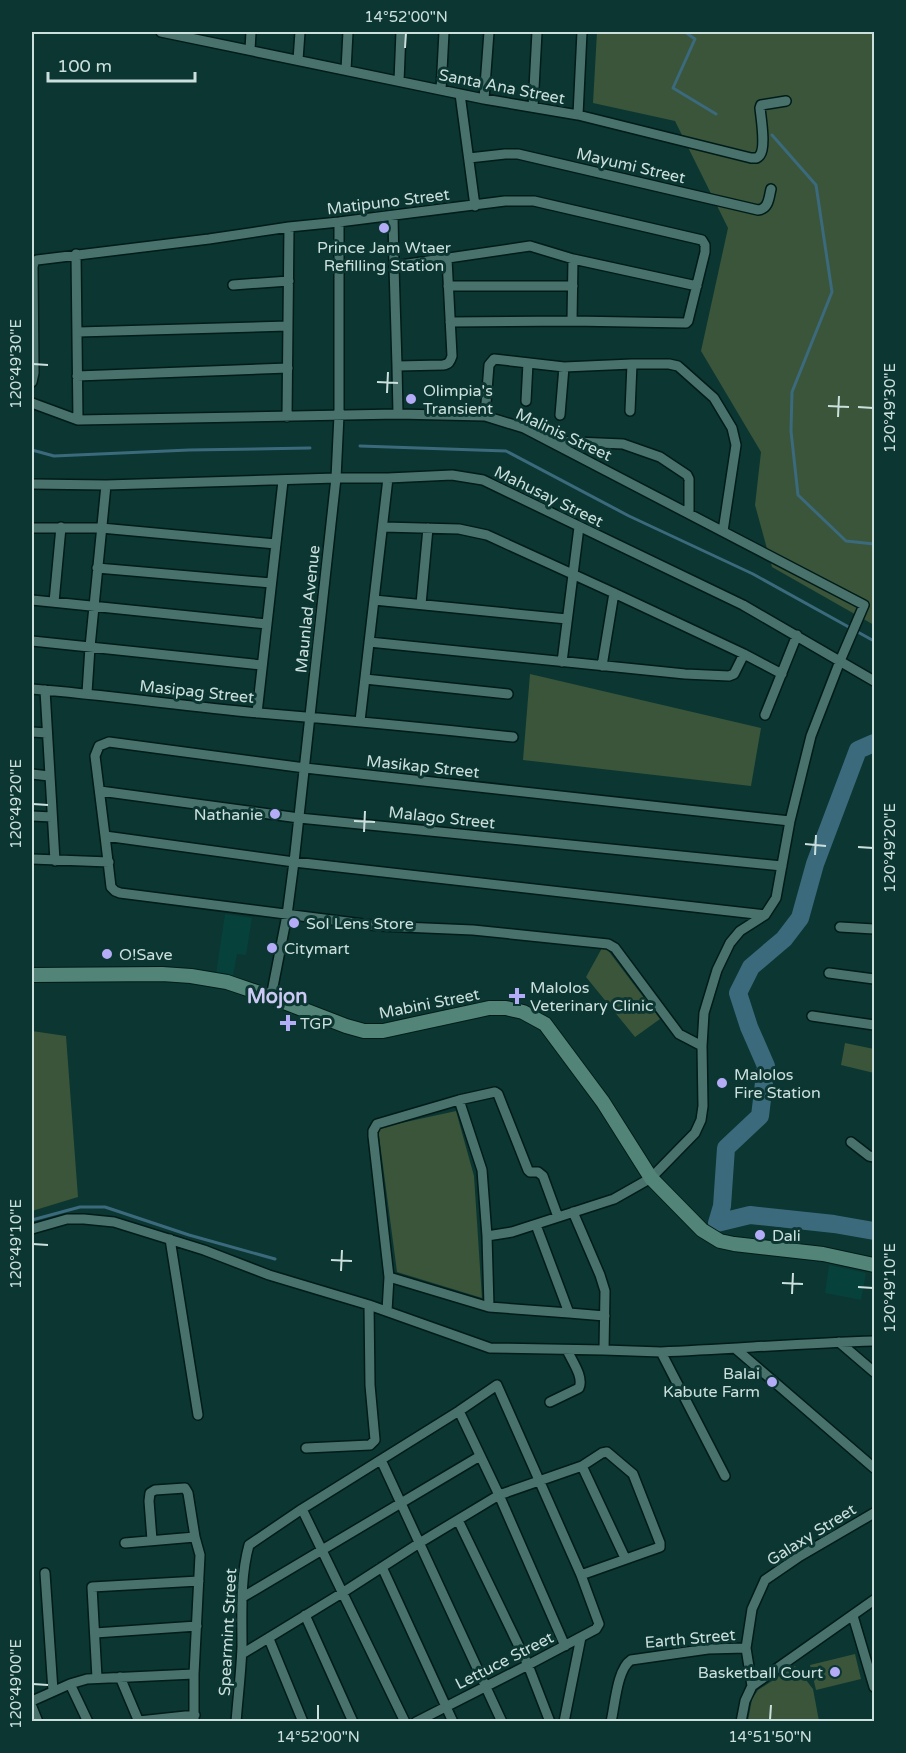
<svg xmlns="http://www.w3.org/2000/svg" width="906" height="1753" font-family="'Varela Round',sans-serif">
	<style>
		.built { fill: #07413b }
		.green { fill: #3a553a }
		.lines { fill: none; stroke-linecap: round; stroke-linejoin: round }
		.stream { stroke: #3b6a7d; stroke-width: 3 }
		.river { stroke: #3b6a7d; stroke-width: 18 }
		.minor-casing { stroke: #001c19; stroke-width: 12 }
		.secondary-casing { stroke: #001c19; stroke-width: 16 }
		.minor { stroke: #4a726d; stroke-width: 9 }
		.secondary { stroke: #528577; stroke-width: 14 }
		.ticks { fill: none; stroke: #cbe0dd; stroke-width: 2 }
		.poi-dot { fill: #b5acf8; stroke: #0c3632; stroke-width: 2 }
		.labels { text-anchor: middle; stroke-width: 6; stroke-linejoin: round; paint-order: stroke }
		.street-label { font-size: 16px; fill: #cbe0dd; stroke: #0c3632 }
		.poi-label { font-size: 16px; fill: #cbe0dd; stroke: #0c3632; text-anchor: start }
		.quarter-label { font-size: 20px; font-weight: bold; fill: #cdc9f5; stroke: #0c3632 }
		.neatline { fill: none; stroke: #cbe0dd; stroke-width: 2 }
		.ticks-label { font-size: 15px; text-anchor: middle; fill: #cbe0dd }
	</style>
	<rect width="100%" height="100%" fill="#0c3632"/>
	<path class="built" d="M225,914l27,4 -6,37 -9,-1 -4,22 -17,-2z
		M829,1265l37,8 -5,27 -36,-7z"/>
	<path class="green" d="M597,32h277v593l-102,-58 -17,-62 6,-53 -60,-101 27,-123 -53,-107 -82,-18z
		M530,674l231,54 -10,58 -228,-26z
		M602,948l5,1 53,70 -25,18 -49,-60z
		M32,1031l34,5 12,161 -46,14z
		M845,1043l29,6v24l-33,-8z
		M456,1111l18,65 8,122 -85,-26 -19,-144z
		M855,1654l6,25 -45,11 -6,-25z
		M795,1666l18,23 6,32h-71l4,-22 6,-9z"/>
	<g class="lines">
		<path class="stream" d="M685,32l10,7 -22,49 43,26
			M772,135l44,50 16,107 -40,100 -1,39 7,64 48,46 28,3
			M360,446l146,5 123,65 124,58 121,67
			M32,450l22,6 135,-6 121,-2
			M32,1220l48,-13h25l84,28 86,24"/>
		<path class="river" d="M874,743l-16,7 -43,114 -15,54 -16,21 -33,28 -13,26 11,34 17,39 -6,50 -34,32 -4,58 -5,17 33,-8 84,9 40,7"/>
		<g class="minor-casing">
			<path id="minor" d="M161,32l323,67 94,16 173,43c5,0 6,1 9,-3 6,-8 1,-37 0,-47l1,-3 25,-4
				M250,50l1,-18
				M298,60l2,-28
				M346,70l2,-38
				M399,81l2,-49
				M441,90l3,-58
				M460,94l15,112
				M484,99l5,-67
				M533,107l4,-75
				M578,115l4,-83
				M469,158l36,-4h13l240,56c11,-1 11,-13 13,-21
				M393,216l1,50
				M76,254l2,166
				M233,285l56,-4
				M448,286h125
				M572,321l1,-62
				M78,332l210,-6
				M397,366l-3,-100 136,-20 43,13 124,27
				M77,376l211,-8
				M32,382l2,-9 -1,-106 1,-5 3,-2 172,-21 80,-12 50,-5 166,-21h29l168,39 3,5v7l-17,69 -2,2 -114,-2 -122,1
				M526,401l2,-38
				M32,403l46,17 320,-6 87,2 39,12 340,177 -24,56 -29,75 -21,85 -14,77 -11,17 -25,16 -10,12 -13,27 -13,43 -2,33 1,60 -2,14 -6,13 -44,45 -37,21 -102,33 -25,4
				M630,411l2,-47
				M398,414l-1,-48 46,-1c6,-1 7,-3 9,-9l-5,-97
				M560,415l4,-48
				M485,416l4,-51 5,-6 70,8 68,-3h37l9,2 36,32 18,30 4,17 -13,86
				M287,417l2,-190
				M552,441l71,3 37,13 27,18 2,4v34
				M32,484l74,1 230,-7h52l64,-3 31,5 260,125 131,76
				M383,527l76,2 28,6 127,58 130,61 38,20
				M32,528h69l175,16
				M97,568l174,15
				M32,600l235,24
				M374,600l193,19
				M54,602l7,-75
				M421,604l7,-76
				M32,641l230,24
				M369,642l316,32 44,2 5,-2 10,-20
				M562,662l17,-135
				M602,666l12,-73
				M365,679l143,15
				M32,689c75,6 151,17 227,24 84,7 169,15 254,24
				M45,690l10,171
				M87,693l3,-46 16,-162
				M257,713l26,-232
				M765,715l32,-80
				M360,721l28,-243
				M32,732l15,1
				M32,774l17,2
				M100,791l199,27 483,48
				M32,816l20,1
				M105,836l6,51 4,4 5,2 259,33 94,4 135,14 7,4 64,86 23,12
				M32,859l77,3
				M765,915l-471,-53 -189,-26 -10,-80 4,-10 10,-4 196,26 485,53
				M840,927l34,2
				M829,973l45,6
				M271,997l16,-82 7,-53 42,-384 3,-63v-193
				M812,1016l62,9
				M459,1100l23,70 5,66 2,71
				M851,1142l18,14 5,1
				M573,1212l27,63 5,16 -1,59 57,2 64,124
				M536,1225l33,88 -80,-6 -100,-30 -16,-141v-5l4,-7 82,-24 36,-8 3,2 30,76 2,2h8l5,4 15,41
				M32,1229l35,-10h17l30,3 90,28 65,25 100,30 121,43 114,2
				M170,1239l28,176
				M387,1311l2,-34
				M569,1313l36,3
				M839,1342l35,30
				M736,1349l138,119
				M661,1352c71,-3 142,-9 213,-11
				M550,1402l29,-14c5,-11 -7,-27 -12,-38
				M459,1411l40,84 66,151
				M306,1448l64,-3 5,-5 -5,-55 -1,-80
				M381,1460l121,262
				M582,1466l43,92
				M302,1509l103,213
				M458,1520l70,145 22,57
				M152,1540l-3,-39 1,-8 5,-3 30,-2 3,5 7,44 5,18 -6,119v48
				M125,1543l70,-6
				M382,1567l71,155
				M45,1573l8,118
				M243,1597l237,-141
				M305,1615l48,107
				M853,1616l21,71
				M95,1633l102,-7
				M269,1639l34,83
				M242,1654l100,-61 79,-51 78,-47 83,-29 20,-13 5,-1 26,22 27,69v4l-79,28
				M120,1677l19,45
				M97,1678l-5,-91 107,-6
				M70,1684l18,38
				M752,1686l-6,-38 6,-39 13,-29 35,-24 74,-43
				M32,1701l38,-17 17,-5 107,-5
				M32,1707l6,15
				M139,1721l56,-6
				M236,1722c2,-25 5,-50 6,-75 0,-33 -2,-70 7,-102l53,-36 157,-98 38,-26 84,190 18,49 -3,5 -68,36 -112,57
				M564,1722l17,-85
				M611,1722c4,-17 6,-53 20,-62l77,-11 38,-1
				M741,1722l4,-21 7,-15 122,-86"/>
		</g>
		<g class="secondary-casing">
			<path id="secondary" d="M32,975l130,-1 29,2 36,6 44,15 75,29 18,5h19l106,-23h17l17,4 22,12 58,78 48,76 51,52 18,11 14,3 89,10 51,11"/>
		</g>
		<use href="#minor" class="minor"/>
		<use href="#secondary" class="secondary"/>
	</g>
	<path class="ticks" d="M405,48l1,-15M33,364l15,1M377,382l21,1M387,393l1,-21M828,406l21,1M858,407l15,1M838,417l1,-21M33,804l15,1M354,821l21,1M364,832l1,-21M805,844l21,2M858,847l15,1M815,855l1,-20M33,1244l15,1M331,1260l21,1M341,1271l1,-21M782,1283l21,1M858,1287l15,1M792,1294l1,-21M33,1684l15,1M318,1720v-15M770,1720l1,-15"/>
	<g class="poi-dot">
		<circle cx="384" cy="228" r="6"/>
		<circle cx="411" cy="399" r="6"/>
		<circle cx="275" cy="814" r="6"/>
		<circle cx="294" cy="923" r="6"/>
		<circle cx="272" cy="948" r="6"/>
		<circle cx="107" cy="954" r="6"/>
		<path d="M514 987h6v6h6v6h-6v6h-6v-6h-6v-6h6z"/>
		<path d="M285 1014h6v6h6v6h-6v6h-6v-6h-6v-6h6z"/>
		<circle cx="722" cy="1083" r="6"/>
		<circle cx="760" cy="1235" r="6"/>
		<circle cx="772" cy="1382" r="6"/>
		<circle cx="835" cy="1672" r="6"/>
	</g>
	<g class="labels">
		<g class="street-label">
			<text transform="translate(502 86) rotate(11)" y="6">Santa Ana Street</text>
			<text transform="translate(631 165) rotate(13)" y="6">Mayumi Street</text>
			<text transform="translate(388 201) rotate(-7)" y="6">Matipuno Street</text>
			<text transform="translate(564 434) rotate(25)" y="6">Malinis Street</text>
			<text transform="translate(549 496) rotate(26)" y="6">Mahusay Street</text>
			<text transform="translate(307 609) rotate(-84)" y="6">Maunlad Avenue</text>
			<text transform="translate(197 691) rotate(6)" y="6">Masipag Street</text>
			<text transform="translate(423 766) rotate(6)" y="6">Masikap Street</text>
			<text transform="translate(442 817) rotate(6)" y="6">Malago Street</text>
			<text transform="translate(429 1003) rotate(-11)" y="6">Mabini Street</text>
			<text transform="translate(811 1534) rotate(-32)" y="6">Galaxy Street</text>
			<text transform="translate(227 1632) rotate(-87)" y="6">Spearmint Street</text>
			<text transform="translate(690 1638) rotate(-5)" y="6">Earth Street</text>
			<text transform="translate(504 1660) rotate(-27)" y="6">Lettuce Street</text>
		</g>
		<g class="poi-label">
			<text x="384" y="253" text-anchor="middle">Prince Jam Wtaer<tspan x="384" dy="18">Refilling Station</tspan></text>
			<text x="423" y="396">Olimpia's<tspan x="423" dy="18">Transient</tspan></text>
			<text x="263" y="820" text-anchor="end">Nathanie</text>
			<text x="306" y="929">Sol Lens Store</text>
			<text x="284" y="954">Citymart</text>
			<text x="119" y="960">O!Save</text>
			<text x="530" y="993">Malolos<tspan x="530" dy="18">Veterinary Clinic</tspan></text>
			<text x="300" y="1029">TGP</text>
			<text x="734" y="1080">Malolos<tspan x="734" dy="18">Fire Station</tspan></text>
			<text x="772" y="1241">Dali</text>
			<text x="760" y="1379" text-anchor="end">Balai<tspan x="760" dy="18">Kabute Farm</tspan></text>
			<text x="823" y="1678" text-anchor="end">Basketball Court</text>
		</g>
		<g class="quarter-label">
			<text x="277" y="1003">Mojon</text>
		</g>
	</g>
	<rect width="906" height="1753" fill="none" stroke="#0c3632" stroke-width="66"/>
	<path d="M48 72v9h147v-9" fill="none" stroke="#cbe0dd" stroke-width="3"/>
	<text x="57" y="72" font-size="18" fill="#cbe0dd" stroke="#0c3632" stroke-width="4.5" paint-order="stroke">100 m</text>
	<rect x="33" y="33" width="840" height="1687" class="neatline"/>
	<g class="ticks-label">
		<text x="406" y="22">14°52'00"N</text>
		<text transform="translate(16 364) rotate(-90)" y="5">120°49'30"E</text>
		<text transform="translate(890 408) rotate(-90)" y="5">120°49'30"E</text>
		<text transform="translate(16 804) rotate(-90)" y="5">120°49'20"E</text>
		<text transform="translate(890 848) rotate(-90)" y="5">120°49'20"E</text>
		<text transform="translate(16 1244) rotate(-90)" y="5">120°49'10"E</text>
		<text transform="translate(890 1288) rotate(-90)" y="5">120°49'10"E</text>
		<text transform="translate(16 1684) rotate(-90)" y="5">120°49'00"E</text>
		<text x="318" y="1742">14°52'00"N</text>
		<text x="770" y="1742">14°51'50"N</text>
	</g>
</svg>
